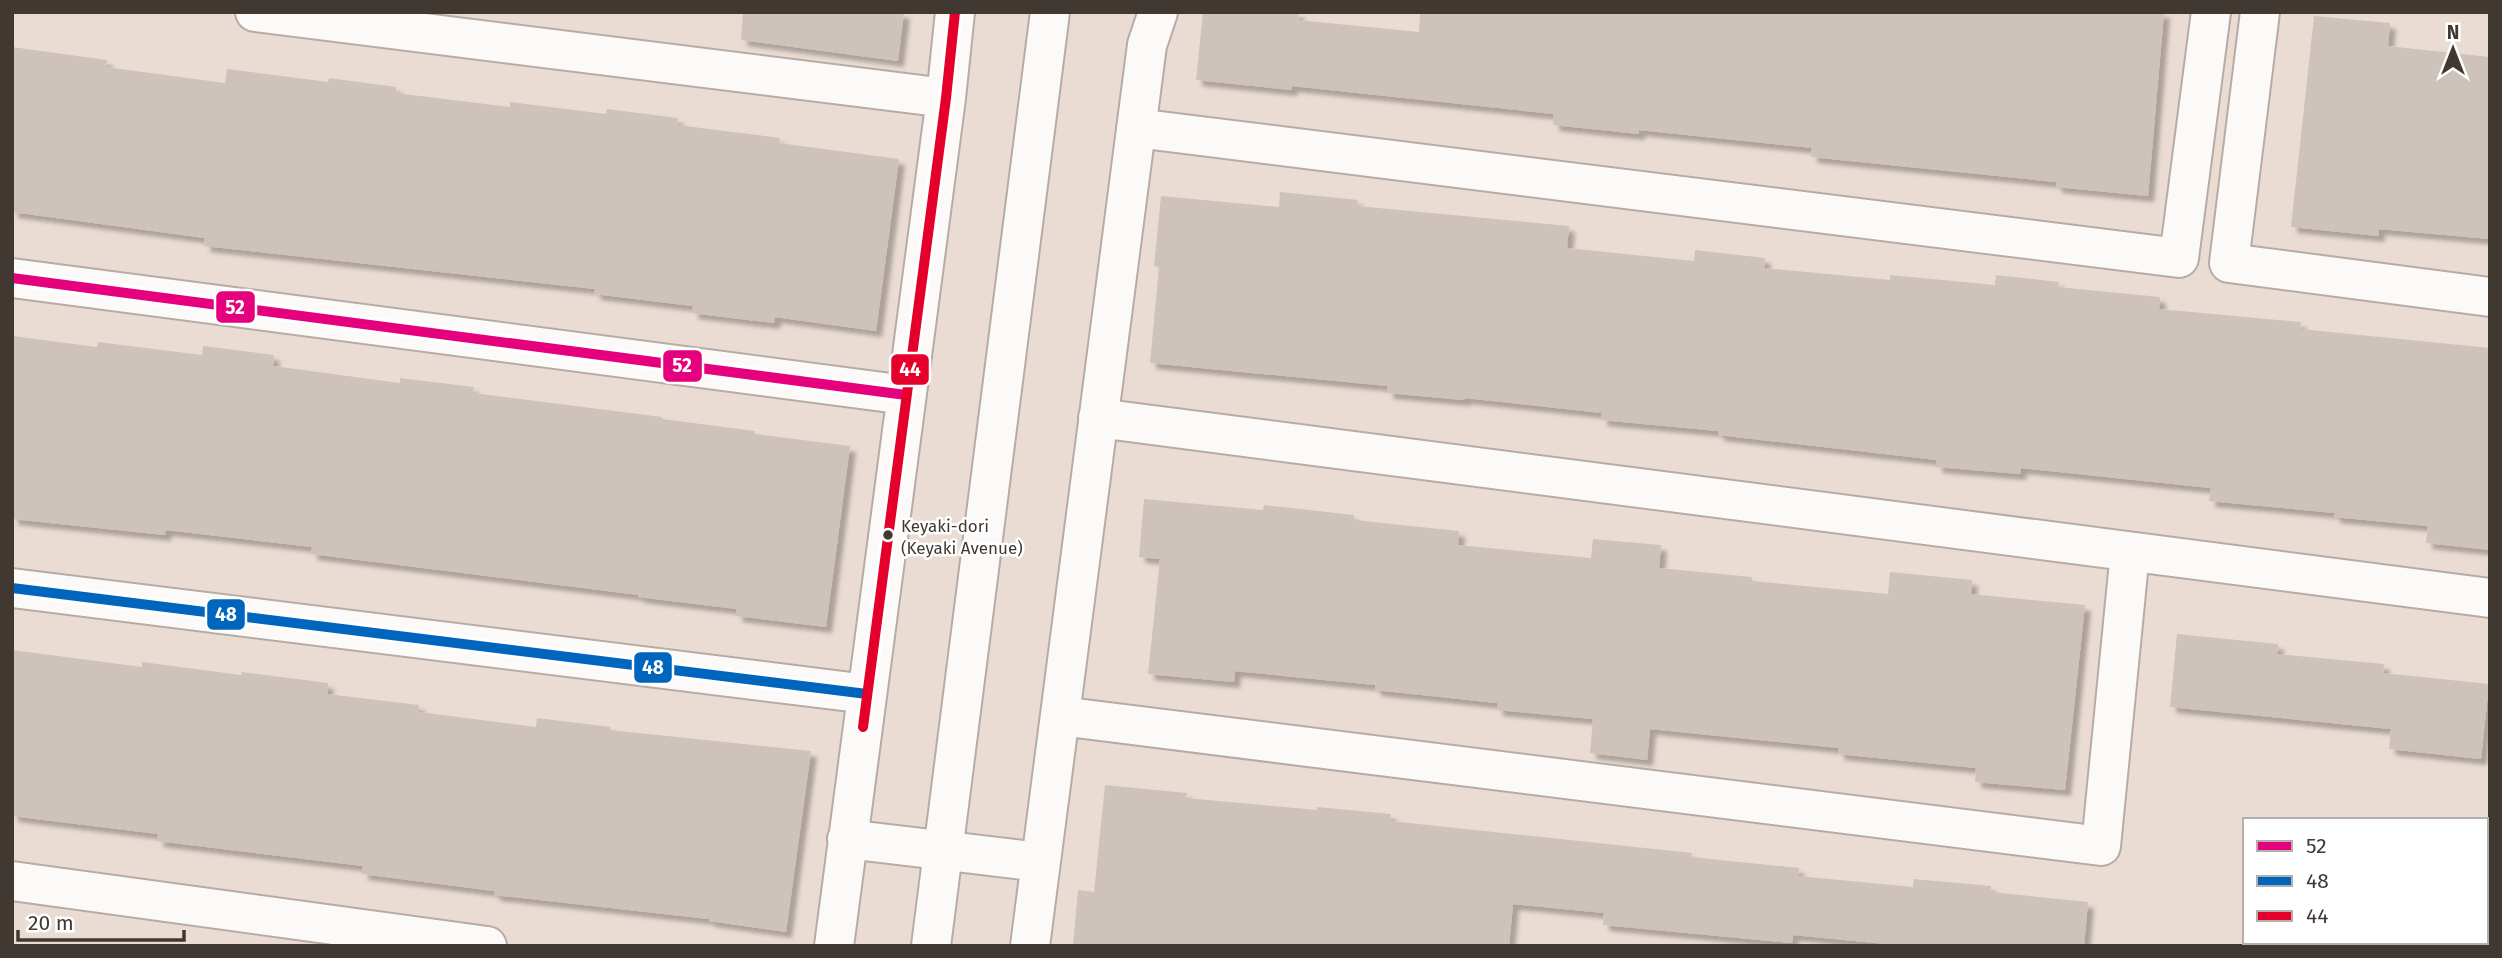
<svg xmlns="http://www.w3.org/2000/svg" width="2502" height="958" font-family="'Fira Sans',sans-serif">
	<style>
		.building { fill: #cdc3bb; filter: url(#shadow) }
		.lines { fill: none; stroke-linecap: round; stroke-linejoin: round }
		.minor-casing { stroke: #b7aca5; stroke-width: 42 }
		.tertiary-casing { stroke: #b7aca5; stroke-width: 42 }
		.minor { stroke: #fcfaf8; stroke-width: 38 }
		.tertiary { stroke: #fcfaf8; stroke-width: 38 }
		.bus-1-casing { stroke: #fff; stroke-width: 16 }
		.bus-2-casing { stroke: #fff; stroke-width: 16 }
		.bus-3-casing { stroke: #fff; stroke-width: 16 }
		.bus-1 { stroke: #e5007d; stroke-width: 10 }
		.bus-2 { stroke: #0065bd; stroke-width: 10 }
		.bus-3 { stroke: #e4002b; stroke-width: 10 }
		.bus-dot { fill: #423832; stroke: #fff; stroke-width: 2.5 }
		.labels { text-anchor: middle; stroke-width: 5; stroke-linejoin: round; paint-order: stroke }
		.bus-label { font-size: 17px; fill: #423832; stroke: #fff; text-anchor: start }
		.line-badge { stroke: #fff; stroke-width: 2.5 }
		.badge-label { font-size: 19px; text-anchor: middle; font-weight: bold; fill: #fff }
	</style>
	<defs>
		<filter id="shadow"><feDropShadow dx="6" dy="6" stdDeviation="2" flood-color="#0004"/></filter>
	</defs>
	<rect width="100%" height="100%" fill="#eadcd3"/>
	<path class="building" d="M743,12h161l-6,49 -157,-21z
		M1203,12h96l-1,8 121,12 1,-20h744l-16,184 -92,-9v-5l-245,-25 1,-9 -173,-18v4l-86,-9 1,-11 -262,-28 -1,4 -95,-10z
		M2314,16l76,7 -2,23 102,11v182l-111,-10v7l-88,-9z
		M12,47l95,13 -1,7 119,16 2,-14 101,13 1,-4 67,9v6l114,14v-5l96,12 1,-5 71,9 -1,7 103,13 -1,5 120,16 -23,172 -101,-14 -1,6 -82,-10 1,-7 -99,-12 1,-5 -391,-43 1,-8 -193,-26z
		M1280,192l78,8 -1,6 212,20 -2,22 127,13 1,-11 70,8 -1,10 126,12v-5l105,10 1,-10 63,7 -1,5 102,10 -1,12 142,13 -1,7 190,19v202l-64,-7 2,-17 -94,-9 1,-4 -126,-12 2,-13 -190,-20 -1,6 -84,-7 1,-7 -219,-25v-4l-117,-11 1,-7 -137,-15 -1,2 -77,-7 1,-7 -238,-23 9,-96 -5,-1 7,-70 118,11z
		M12,336l85,11 1,-5 104,13 1,-9 71,9 -1,11 127,17v-5l74,9 -1,6 189,24v2l93,12v3l95,12 -24,181 -90,-11 1,-7 -99,-12 1,-2 -328,-41 1,-7 -146,-17 -1,5 -153,-16z
		M1144,499l119,11 1,-5 90,10v5l105,11 -1,14 133,13 2,-19 68,6 -2,23 93,9v4l136,13 2,-22 82,8 -1,14 114,11 -20,185 -90,-8 1,-14 -138,-14 1,-6 -189,-19 -3,31 -57,-7 3,-34 -96,-9v-7l-122,-13v-5l-140,-14 -1,11 -86,-8 12,-115 -21,-2z
		M2177,634l101,10 -1,10 107,10 -1,9 106,11 -8,75 -92,-10 2,-20 -221,-22z
		M12,650l130,17v-5l99,13 1,-3 86,11 -1,11 92,11v7l117,15 1,-9 74,9 -1,3 201,21 -25,181 -77,-11v-2l-215,-24v-4l-132,-17 1,-8 -206,-25 1,-7 -146,-18z
		M1105,785l82,8 -1,5 131,12v-3l74,7 -1,7 302,32 -1,4 108,11 -1,8 115,11 1,-8 77,7v6l97,10 -4,44h-177l-114,-11 -1,8 -189,-18 1,-12 -91,-9 -4,42h-436l5,-56 16,2z"/>
	<g class="lines">
		<g class="minor-casing">
			<path id="minor" d="M255,12l691,86
				M2260,12l-31,251 261,34
				M1136,128l1043,130 32,-246
				M12,278l894,117
				M1098,418l1392,180
				M12,588l855,106
				M1060,716l1041,130 29,-294
				M847,839l194,23
				M12,881l475,65
				M834,946l112,-848 9,-86
				M1030,946l117,-901 11,-33"/>
		</g>
		<g class="tertiary-casing">
			<path id="tertiary" d="M931,946l119,-934"/>
		</g>
		<use href="#minor" class="minor"/>
		<use href="#tertiary" class="tertiary"/>
		<g class="bus-1-casing">
			<path id="bus-1" d="M12,278l894,117"/>
		</g>
		<g class="bus-2-casing">
			<path id="bus-2" d="M12,588l855,106"/>
		</g>
		<g class="bus-3-casing">
			<path id="bus-3" d="M863,727l83,-629 9,-86"/>
		</g>
		<use href="#bus-1" class="bus-1"/>
		<use href="#bus-2" class="bus-2"/>
		<use href="#bus-3" class="bus-3"/>
	</g>
	<circle class="bus-dot" cx="888" cy="535" r="6"/>
	<g class="labels">
		<g class="bus-label">
			<text x="901" y="532">Keyaki-dori<tspan x="901" dy="22">(Keyaki Avenue)</tspan></text>
		</g>
	</g>
	<g class="line-badge">
		<rect x="215" y="290" width="41" height="34" rx="7" fill="#e5007d"/>
		<rect x="662" y="349" width="41" height="34" rx="7" fill="#e5007d"/>
		<rect x="890" y="353" width="40" height="33" rx="7" fill="#e4002b"/>
		<rect x="206" y="598" width="40" height="33" rx="7" fill="#0065bd"/>
		<rect x="633" y="651" width="40" height="33" rx="7" fill="#0065bd"/>
	</g>
	<g class="badge-label">
		<text x="235" y="314">52</text>
		<text x="682" y="372">52</text>
		<text x="910" y="376">44</text>
		<text x="226" y="621">48</text>
		<text x="653" y="674">48</text>
	</g>
	<rect width="2502" height="958" fill="none" stroke="#423832" stroke-width="28"/>
	<rect x="2243" y="818" width="245" height="126" fill="#ffffff" stroke="#b3afad" stroke-width="2"/>
	<rect x="2257" y="841" width="35" height="10" fill="#e5007d" stroke="#b3afad" stroke-width="2"/>
	<text x="2306" y="853" font-size="21" fill="#423832">52</text>
	<rect x="2257" y="876" width="35" height="10" fill="#0065bd" stroke="#b3afad" stroke-width="2"/>
	<text x="2306" y="888" font-size="21" fill="#423832">48</text>
	<rect x="2257" y="911" width="35" height="10" fill="#e4002b" stroke="#b3afad" stroke-width="2"/>
	<text x="2306" y="923" font-size="21" fill="#423832">44</text>
	<g transform="translate(2453 49)" stroke="#ffffff" stroke-width="5" paint-order="stroke">
	<path d="M0-5L12 26L0 18L-12 26Z" fill="#423832"/>
	<text y="-10" font-size="19" font-weight="bold" text-anchor="middle" fill="#423832">N</text>
	</g>
	<path d="M18 930v10h166v-10" fill="none" stroke="#423832" stroke-width="3.5"/>
	<text x="28" y="930" font-size="21" fill="#423832" stroke="#ffffff" stroke-width="5" paint-order="stroke">20 m</text>
</svg>
